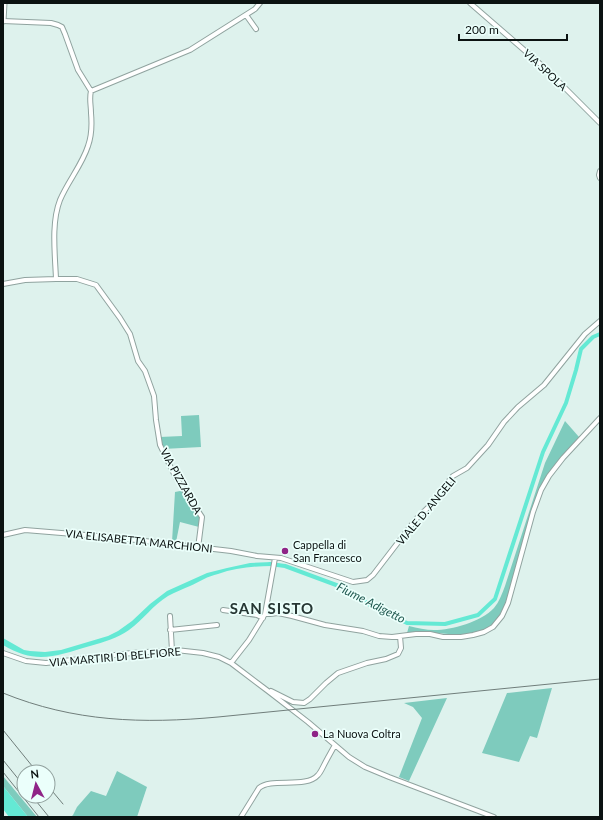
<svg xmlns="http://www.w3.org/2000/svg" width="603" height="820" font-family="Lato,sans-serif">
	<style>
		.green { fill: #7ecbbd }
		.water { fill: #64e9d4 }
		.lines { fill: none; stroke-linecap: round; stroke-linejoin: round }
		.canal { stroke: #64e9d4; stroke-width: 4 }
		.minor-casing { stroke: #90a39f; stroke-width: 6 }
		.major-casing { stroke: #90a39f; stroke-width: 7 }
		.minor { stroke: #fff; stroke-width: 4 }
		.major { stroke: #fff; stroke-width: 5 }
		.rail { stroke: #707e7b; stroke-width: 1 }
		.poi-dot { fill: #8f2487; stroke: #ebfffb; stroke-width: 1.5 }
		.labels { text-anchor: middle; stroke-width: 3.5; stroke-linejoin: round; paint-order: stroke }
		.street-label { font-size: 11px; fill: #0b1211; stroke: #ebfffb }
		.poi-label { font-size: 11px; fill: #0b1211; stroke: #ebfffb; text-anchor: start }
		.water-label { font-size: 12px; font-style: italic; fill: #235b52; stroke: #ebfffb }
		.district-label { font-size: 15px; font-weight: bold; letter-spacing: 1px; fill: #273734; stroke: #ebfffb }
	</style>
	<rect width="100%" height="100%" fill="#def2ed"/>
	<path class="green" d="M199,415l2,32 -38,2 -3,-12 22,-1 -1,-20z
		M565,421l14,16 -15,17 -7,12 -11,17 -11,23 -26,93 -10,20 -13,12 -13,3 -13,1 -35,-3 -18,1 2,-7c8,2 17,4 25,4 18,0 47,-8 60,-22 5,-6 8,-14 11,-22l40,-123z
		M185,490l12,19 -1,3 4,5 -1,10 -19,-5 -4,20h-4l3,-50z
		M552,688l-15,50 -7,-2 -11,26 -37,-9 25,-60z
		M447,698l-38,83 -10,-4 23,-59 -9,-11 -9,-4z
		M117,771l30,16 -10,30h-66l2,-2 4,-8 14,-16 15,5z
		M3,776l34,41h-9l-25,-31z"/>
	<path class="water" d="M272,562v4c-18,0 -37,2 -54,8 -10,2 -19,8 -28,12 -7,3 -15,6 -22,10 -15,9 -25,24 -39,34 -11,8 -25,12 -39,16 -34,10 -54,19 -87,-1v-7l21,12 6,1 15,1 16,-2 47,-14 10,-5 14,-10 18,-17 17,-13 40,-18 20,-5 23,-5z
		M3,786l25,31h-19l-6,-8z"/>
	<g class="lines">
		<path class="canal" d="M270,564l15,2 62,23 26,18 34,16 38,1 33,-9 17,-16 48,-147 23,-49 10,-33 5,-21 12,-12 7,-3"/>
		<g class="minor-casing">
			<path id="minor" d="M470,3l76,66 54,54
				M246,15l10,14
				M3,21l48,2 7,2 4,2 3,7 13,36 13,21c-2,8 0,14 0,22 1,11 1,22 -3,33 -6,19 -20,35 -28,54 -9,23 -5,54 -4,79
				M91,91l99,-41 65,-41 5,-6
				M600,171l-1,4 1,3
				M3,284l22,-4 31,-1h21l19,6 24,33 10,16 8,27 7,10 9,25 2,24 4,25 15,31 27,41 -4,31
				M3,535l22,-5 85,7 121,14 26,5 24,2 72,24 14,-2 6,-5 43,-56 20,-19 5,-6 2,-6 10,-12 14,-8 21,-23 16,-23 14,-15 26,-22 41,-51 15,-13
				M223,610l34,5 6,3
				M265,614h5l8,-1 14,3 33,9 38,6 16,5 13,1 24,-3h14l13,3h18l12,-2 11,-3 9,-5 9,-11 6,-13 25,-91 8,-22 8,-14 14,-18 37,-40
				M170,616l2,35
				M170,630l47,-5
				M3,653l23,8 20,2 86,-10 44,-3 27,3 16,4 12,6 37,28 40,31 41,35 16,10 24,10 105,40
				M231,663l18,-23 16,-26 10,-56
				M271,691l22,11 11,1 6,-4 16,-16 12,-10 29,-10 19,-4 12,-5 3,-6 -1,-12
				M241,817l18,-29c12,-11 47,1 59,-13 2,-2 4,-6 5,-8 4,-8 8,-15 12,-22"/>
		</g>
		<g class="major-casing">
			<path id="major" d="M3,21l1,-18"/>
		</g>
		<use href="#minor" class="minor"/>
		<use href="#major" class="major"/>
		<path class="rail" d="M3,693c71,29 140,31 215,24l382,-38
			M3,730l34,42
			M3,760l21,26
			M3,772l36,45
			M48,786l15,18
			M32,796l17,21"/>
	</g>
	<g class="poi-dot">
		<circle cx="285" cy="551" r="4"/>
		<circle cx="315" cy="734" r="4"/>
	</g>
	<g class="labels">
		<g class="street-label">
			<text transform="translate(545 70) rotate(43)" y="4">VIA SPOLA</text>
			<text transform="translate(181 481) rotate(61)" y="4">VIA PIZZARDA</text>
			<text transform="translate(426 511) rotate(-50)" y="4">VIALE D. ANGELI</text>
			<text transform="translate(139 541) rotate(6)" y="4">VIA ELISABETTA MARCHIONI</text>
			<text transform="translate(115 657) rotate(-5)" y="4">VIA MARTIRI DI BELFIORE</text>
		</g>
		<g class="poi-label">
			<text x="293" y="549">Cappella di<tspan x="293" dy="13">San Francesco</tspan></text>
			<text x="323" y="738">La Nuova Coltra</text>
		</g>
		<g class="water-label">
			<text transform="translate(371 603) rotate(27)" y="4">Fiume Adigetto</text>
		</g>
		<g class="district-label">
			<text x="272" y="614">SAN SISTO</text>
		</g>
	</g>
	<rect width="603" height="820" fill="none" stroke="#0b1211" stroke-width="8"/>
	<g transform="translate(36 784) rotate(353)"><circle r="19" fill="#ebfffb" stroke="#91a09d"/>
	<path d="M0-3L7 15L0 10L-7 15Z" fill="#8f2487"/>
	<text y="-6" font-size="11" font-weight="bold" text-anchor="middle" fill="#0b1211">N</text>
	</g>
	<path d="M459 34v6h108v-6" fill="none" stroke="#0b1211" stroke-width="2"/>
	<text x="465" y="34" font-size="12" fill="#0b1211" stroke="#ebfffb" stroke-width="3" paint-order="stroke">200 m</text>
</svg>
